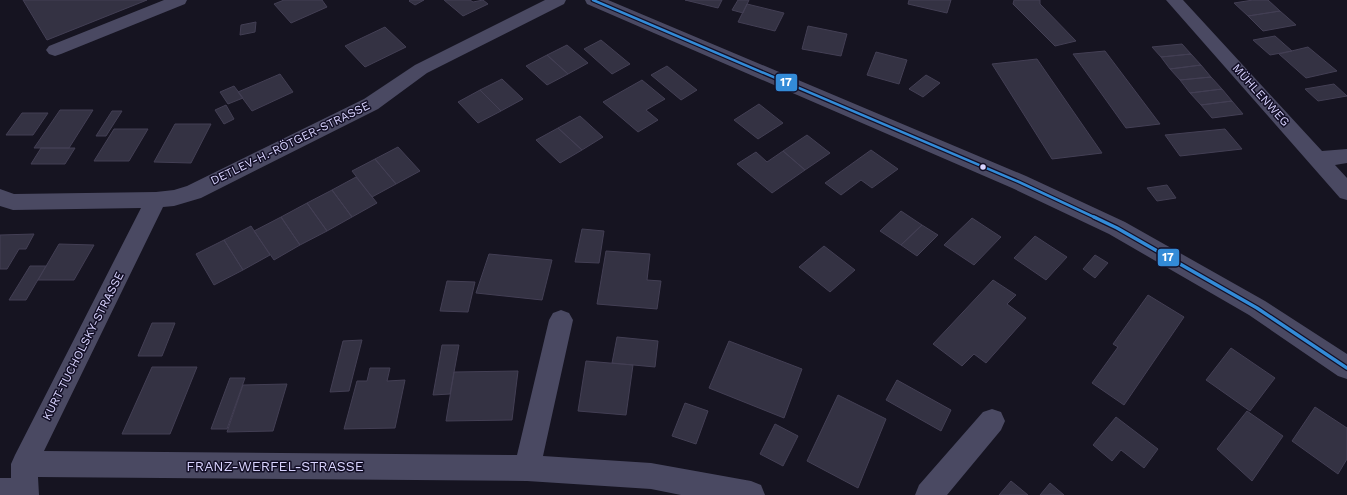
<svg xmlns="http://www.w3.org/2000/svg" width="1347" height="495" font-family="'Work Sans',sans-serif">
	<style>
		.building { fill: #343243; stroke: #433f54 }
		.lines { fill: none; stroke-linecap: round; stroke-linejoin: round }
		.minor { fill: #4a4962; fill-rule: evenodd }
		.bus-1-far1-casing { stroke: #130f26; stroke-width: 5 }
		.bus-1-casing { stroke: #130f26; stroke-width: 6 }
		.bus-1-far1 { stroke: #338bd7; stroke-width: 2.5 }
		.bus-1 { stroke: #338bd7; stroke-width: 3.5 }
		.bus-dot { fill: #d9d4ff; stroke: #130f26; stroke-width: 1.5 }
		.labels { text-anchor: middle; stroke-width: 3; stroke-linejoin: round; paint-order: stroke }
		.street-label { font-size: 12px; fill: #d9d4ff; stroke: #130f26 }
		.near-street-label { font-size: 14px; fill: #d9d4ff; stroke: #130f26 }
		.line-badge { stroke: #130f26; stroke-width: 1.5 }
		.badge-label { font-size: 11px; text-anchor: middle; font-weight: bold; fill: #fff }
	</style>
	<rect width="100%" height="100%" fill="#161421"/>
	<path class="building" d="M23,0h124l-100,40z
		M284,0h38l5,7 -36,16 -17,-19z
		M410,0h14l-9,5 -6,-4z
		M444,0h26l3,2 10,-2 5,4 -25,12z
		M685,0h37l-4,8z
		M738,0h11l-6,13 -11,-3z
		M909,0h42l-4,13 -39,-9z
		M1014,0h26v4l36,37 -21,5 -42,-42z
		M1253,0h15l12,11 -32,5 -14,-13z
		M747,4l37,9 -9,18 -37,-9z
		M1280,11l16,14 -33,6 -15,-15z
		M256,22l-1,10 -15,3 1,-10z
		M808,26l39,8 -6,22 -39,-7z
		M385,27l21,20 -41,20 -20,-21z
		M1275,36l17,15 -22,4 -17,-15z
		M601,40l29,24 -18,10 -28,-25z
		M1182,44l9,10 -30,3 -9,-10z
		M567,45l21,18 -20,11 -21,-19z
		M1308,47l29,24 -31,7 -27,-24z
		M1105,51l55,73 -34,4 -53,-74z
		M876,52l31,8 -8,24 -32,-9z
		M1191,54l10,11 -31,4 -9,-12z
		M547,55l21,19 -21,11 -21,-19z
		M1037,59l65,94 -50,6 -60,-95z
		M1201,65l10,12 -31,3 -10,-11z
		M667,66l30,24 -16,10 -30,-25z
		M280,74l13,18 -41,19 -14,-19z
		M926,75l14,8 -17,14 -14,-8z
		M1211,77l11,12 -32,4 -10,-13z
		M502,79l21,20 -22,12 -21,-21z
		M642,80l23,19 -19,11 12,10 -20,12 -35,-30z
		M1334,84l13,12 -29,5 -13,-12z
		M234,86l9,12 -15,6 -8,-12z
		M1222,89l10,12 -31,4 -11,-12z
		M480,90l21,21 -23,12 -20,-21z
		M1232,101l11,13 -31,4 -11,-13z
		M759,104l24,19 -25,16 -24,-19z
		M226,105l8,14 -10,5 -9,-14z
		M60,110h33l-24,38h-35z
		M112,111h10l-16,25h-10z
		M22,113h26l-15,22h-27z
		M580,116l23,21 -21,13 -24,-22z
		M175,124h36l-20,39 -37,-1z
		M558,128l24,22 -22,13 -24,-23z
		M114,129h34l-19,32h-35z
		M1225,129l17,20 -62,7 -15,-21z
		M807,135l23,18 -25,17 -22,-19z
		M398,147l22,24 -24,13 -21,-25z
		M41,148h34l-10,16h-34z
		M871,150l27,19 -26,19 -11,-8 -20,15 -16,-12z
		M783,151l22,19 -33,23 -35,-29 19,-12 11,10z
		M375,159l21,25 -24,13 -20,-26z
		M356,177l21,26 -25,14 -20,-27z
		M1167,185l9,13 -19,3 -10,-13z
		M332,190l20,27 -25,14 -20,-28z
		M307,203l20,28 -27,14 -19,-28z
		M901,211l21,14 -21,20 -21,-14z
		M281,217l19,28 -26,15 -20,-29z
		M972,218l29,19 -27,28 -30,-20z
		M922,225l16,10 -21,21 -16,-11z
		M251,226l19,29 -27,15 -19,-30z
		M582,229l22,2 -5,32 -24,-1z
		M34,234l-8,15h-7l-12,20h-7v-34z
		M1035,236l32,21 -21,23 -32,-22z
		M224,240l19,30 -29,15 -18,-31z
		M59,244l35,1 -20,35h-36z
		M824,246l31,24 -25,22 -31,-25z
		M606,251l44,3 -3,26 14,1 -4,28 -60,-5z
		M489,254l63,6 -10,40 -66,-7z
		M1095,255l13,8 -13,15 -12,-9z
		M30,266h16l-20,34h-17z
		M993,280l23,15 -9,9 19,14 -40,45 -12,-9 -12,12 -29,-22z
		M447,281l28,1 -7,30 -28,-1z
		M1148,295l36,22 -60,88 -32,-22 26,-36 -5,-3z
		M152,323h23l-13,33h-24z
		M617,337l41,4 -3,26 -43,-4z
		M362,340l-13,51 -19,1 13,-51z
		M729,341l73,28 -18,49 -75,-30z
		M442,345h17l-9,49 -17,1z
		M1231,348l44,30 -25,33 -44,-31z
		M586,361l47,4 -7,50 -48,-4z
		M152,367h45l-27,67h-48z
		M370,368h20l-3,13 18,-1 -10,48 -51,1 13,-48h10z
		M518,371l-6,49 -66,1 8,-49z
		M230,378h15l-18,51h-16z
		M897,380l54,30 -10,21 -55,-31z
		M287,384l-14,47 -46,1 16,-47z
		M838,395l48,24 -28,69 -51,-27z
		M685,403l23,8 -12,33 -24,-8z
		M1315,407l32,21v31l-9,15 -46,-33z
		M1247,411l36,25 -31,45 -35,-32z
		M1116,417l42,32 -14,19 -23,-18 -9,11 -19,-16z
		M775,424l23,12 -15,30 -23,-12z
		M1011,481l17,14h-29z
		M1050,483l14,12h-24z"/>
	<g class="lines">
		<path class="minor" d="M164,0h23l-2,4 -124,50 -6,2 -6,-2 -3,-4 3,-4z
			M545,0h21l-2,4 -137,69 -49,36 -177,89 -27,8 -11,1 -119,244 473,4 32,-135 4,-7 8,-3 8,3 4,7 -30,136 108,7 100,18 10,4 4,10h-84l-30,-6 -124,-8 -489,-4 1,18h-39v-17h11v-14l4,-9 126,-247 -128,2 -13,-4v-17l14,5 142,-2 18,-2 13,-4 177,-87 51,-34z
			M585,0h23l418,176 99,46 140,79 82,53v25l-9,-3 -89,-61 -140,-81 -97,-46 -425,-184z
			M1166,0h17l139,151 25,-2v14l-12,2 12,13v22l-7,-2z
			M992,409l9,3 4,9 -4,9 -54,65h-32l4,-10 64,-73z"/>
		<g class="bus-1-far1-casing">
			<path id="bus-1-far1" d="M593,0l426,182 77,36"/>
		</g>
		<g class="bus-1-casing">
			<path id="bus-1" d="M1094,217l23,11 140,80 90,60"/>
		</g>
		<use href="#bus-1-far1" class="bus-1-far1"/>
		<use href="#bus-1" class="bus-1"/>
	</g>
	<circle class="bus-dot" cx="983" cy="167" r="3.5"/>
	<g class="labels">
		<g class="street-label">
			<text transform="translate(1261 95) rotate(48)" y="4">MÜHLENWEG</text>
			<text transform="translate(290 143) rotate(-26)" y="4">DETLEV-H.-RÖTGER-STRASSE</text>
			<text transform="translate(83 346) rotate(-63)" y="4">KURT-TUCHOLSKY-STRASSE</text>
		</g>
		<g class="near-street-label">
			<text x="275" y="471">FRANZ-WERFEL-STRASSE</text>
		</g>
	</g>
	<g class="line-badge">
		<rect x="775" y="73" width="23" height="19" rx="4" fill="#338bd7"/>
		<rect x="1157" y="248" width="23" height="19" rx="4" fill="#338bd7"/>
	</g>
	<g class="badge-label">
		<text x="786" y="86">17</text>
		<text x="1168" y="261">17</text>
	</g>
</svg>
